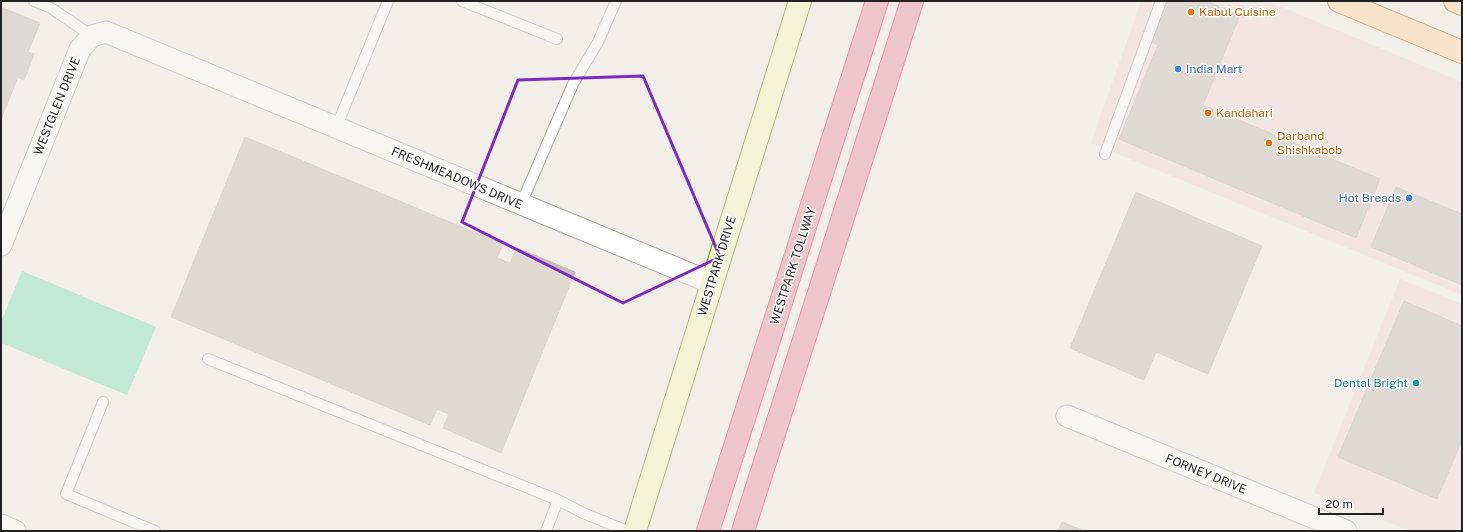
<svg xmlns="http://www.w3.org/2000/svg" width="1463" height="532" font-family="'Public Sans',sans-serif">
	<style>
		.commercial { fill: #f2dad9 }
		.pitch { fill: #88e0be }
		.building { fill: #c7bfb8; stroke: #c4b6ab }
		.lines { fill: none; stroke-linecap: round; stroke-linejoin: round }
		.lane-casing { stroke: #a9a9a9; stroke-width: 12 }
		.street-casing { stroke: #a9a9a9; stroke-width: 23 }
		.secondary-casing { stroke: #707d05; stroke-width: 24 }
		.primary-casing { stroke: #a06b00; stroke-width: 24 }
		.highway-casing { stroke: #dc2a67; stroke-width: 24 }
		.lane { stroke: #fff; stroke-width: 10 }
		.street { stroke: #fff; stroke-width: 21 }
		.secondary { stroke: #f7fabf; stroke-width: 22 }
		.primary { stroke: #fcd6a4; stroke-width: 22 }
		.highway { stroke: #e892a2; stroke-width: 22 }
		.marked { fill: none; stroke: #7b2cbf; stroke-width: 3; stroke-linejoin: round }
		.food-dot { fill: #e8710a; stroke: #fff; stroke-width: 1.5 }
		.shop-dot { fill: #3f7fe0; stroke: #fff; stroke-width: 1.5 }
		.culture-dot { fill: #0f9aa8; stroke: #fff; stroke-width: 1.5 }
		.labels { text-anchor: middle; stroke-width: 3; stroke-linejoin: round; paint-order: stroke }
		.food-label { font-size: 12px; fill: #c56008; stroke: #fff; text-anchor: start }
		.shop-label { font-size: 12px; fill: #366cbe; stroke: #fff; text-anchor: start }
		.street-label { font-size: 12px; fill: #222; stroke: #fff }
		.culture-label { font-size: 12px; fill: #0d838f; stroke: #fff; text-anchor: end }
	</style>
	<rect width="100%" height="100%" fill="#f2efe9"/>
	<path class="commercial" d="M1141,1h126l195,81v213l-371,-152z
		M1400,279l62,25v227h-52l-96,-38z"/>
	<path class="pitch" d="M22,271l134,56 -29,68 -126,-52v-21z"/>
	<path class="building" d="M1166,1h40l34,14 -37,90 177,74 -24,59 -237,-99 39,-94 -9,-4z
		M1,7l39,16 -12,29 6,2 -10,26 -6,-3 -17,42z
		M245,137l258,107 -6,14 13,5 7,-15 58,24 -74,181 -58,-25 6,-14 -12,-5 -7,16 -259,-108z
		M1396,187l66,27v71l-91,-38z
		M1136,192l126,54 -54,128 -52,-22 -12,28 -74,-32z
		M1404,301l58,25v114l-25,59 -99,-42z
		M1062,522l22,9h-26z"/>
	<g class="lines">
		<g class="lane-casing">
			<path id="lane" d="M34,1l17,7 41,28
				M462,1l95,38
				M336,128l52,-127
				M1105,154l56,-153
				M521,204l52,-120 25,-42 18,-41
				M208,359l350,141 25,13 44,18
				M103,402l-37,92 89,37
				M546,531l12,-31"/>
		</g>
		<g class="street-casing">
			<path id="street" d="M1,245l79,-196 12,-13 14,-4 606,251
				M1067,416l279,115
				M1,525l14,6"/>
		</g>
		<g class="secondary-casing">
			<path id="secondary" d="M635,531l165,-530"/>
		</g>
		<g class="primary-casing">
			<path id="primary" d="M1339,1l123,51
				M1455,1l7,3"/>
		</g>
		<g class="highway-casing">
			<path id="highway" d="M708,531l169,-530
				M743,531l169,-530"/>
		</g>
		<use href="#lane" class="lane"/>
		<use href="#street" class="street"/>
		<use href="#secondary" class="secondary"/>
		<use href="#primary" class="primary"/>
		<use href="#highway" class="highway"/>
	</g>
	<path d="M0 0H1463V532H0ZM643,76l77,181 -97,46 -161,-81 56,-142z" fill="#f2efe9" fill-opacity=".55" fill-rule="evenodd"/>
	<path class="marked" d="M643,76l77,181 -97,46 -161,-81 56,-142z"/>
	<g class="food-dot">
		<circle cx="1191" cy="12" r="4"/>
		<circle cx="1208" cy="113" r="4"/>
		<circle cx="1269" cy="143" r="4"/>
	</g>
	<g class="shop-dot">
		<circle cx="1178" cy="69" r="4"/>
		<circle cx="1409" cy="198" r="4"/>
	</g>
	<circle class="culture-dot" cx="1416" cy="383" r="4"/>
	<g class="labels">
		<g class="food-label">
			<text x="1199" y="16">Kabul Cuisine</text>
			<text x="1216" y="117">Kandahari</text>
			<text x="1277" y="140">Darband<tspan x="1277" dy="14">Shishkabob</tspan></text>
		</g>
		<g class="shop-label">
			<text x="1186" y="73">India Mart</text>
			<text x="1401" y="202" text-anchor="end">Hot Breads</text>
		</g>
		<g class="street-label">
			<text transform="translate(57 106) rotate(-68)" y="4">WESTGLEN DRIVE</text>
			<text transform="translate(457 178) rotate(23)" y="4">FRESHMEADOWS DRIVE</text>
			<text transform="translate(717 266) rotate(-73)" y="4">WESTPARK DRIVE</text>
			<text transform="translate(793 266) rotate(-72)" y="4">WESTPARK TOLLWAY</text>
			<text transform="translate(1206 474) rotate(22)" y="4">FORNEY DRIVE</text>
		</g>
		<g class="culture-label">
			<text x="1408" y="387">Dental Bright</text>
		</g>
	</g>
	<rect width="1463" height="532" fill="none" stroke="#222222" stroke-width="4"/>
	<path d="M1319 508v6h64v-6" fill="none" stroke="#222222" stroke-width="2"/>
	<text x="1325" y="508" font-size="12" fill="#222222" stroke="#ffffff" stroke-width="3" paint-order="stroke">20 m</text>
</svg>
